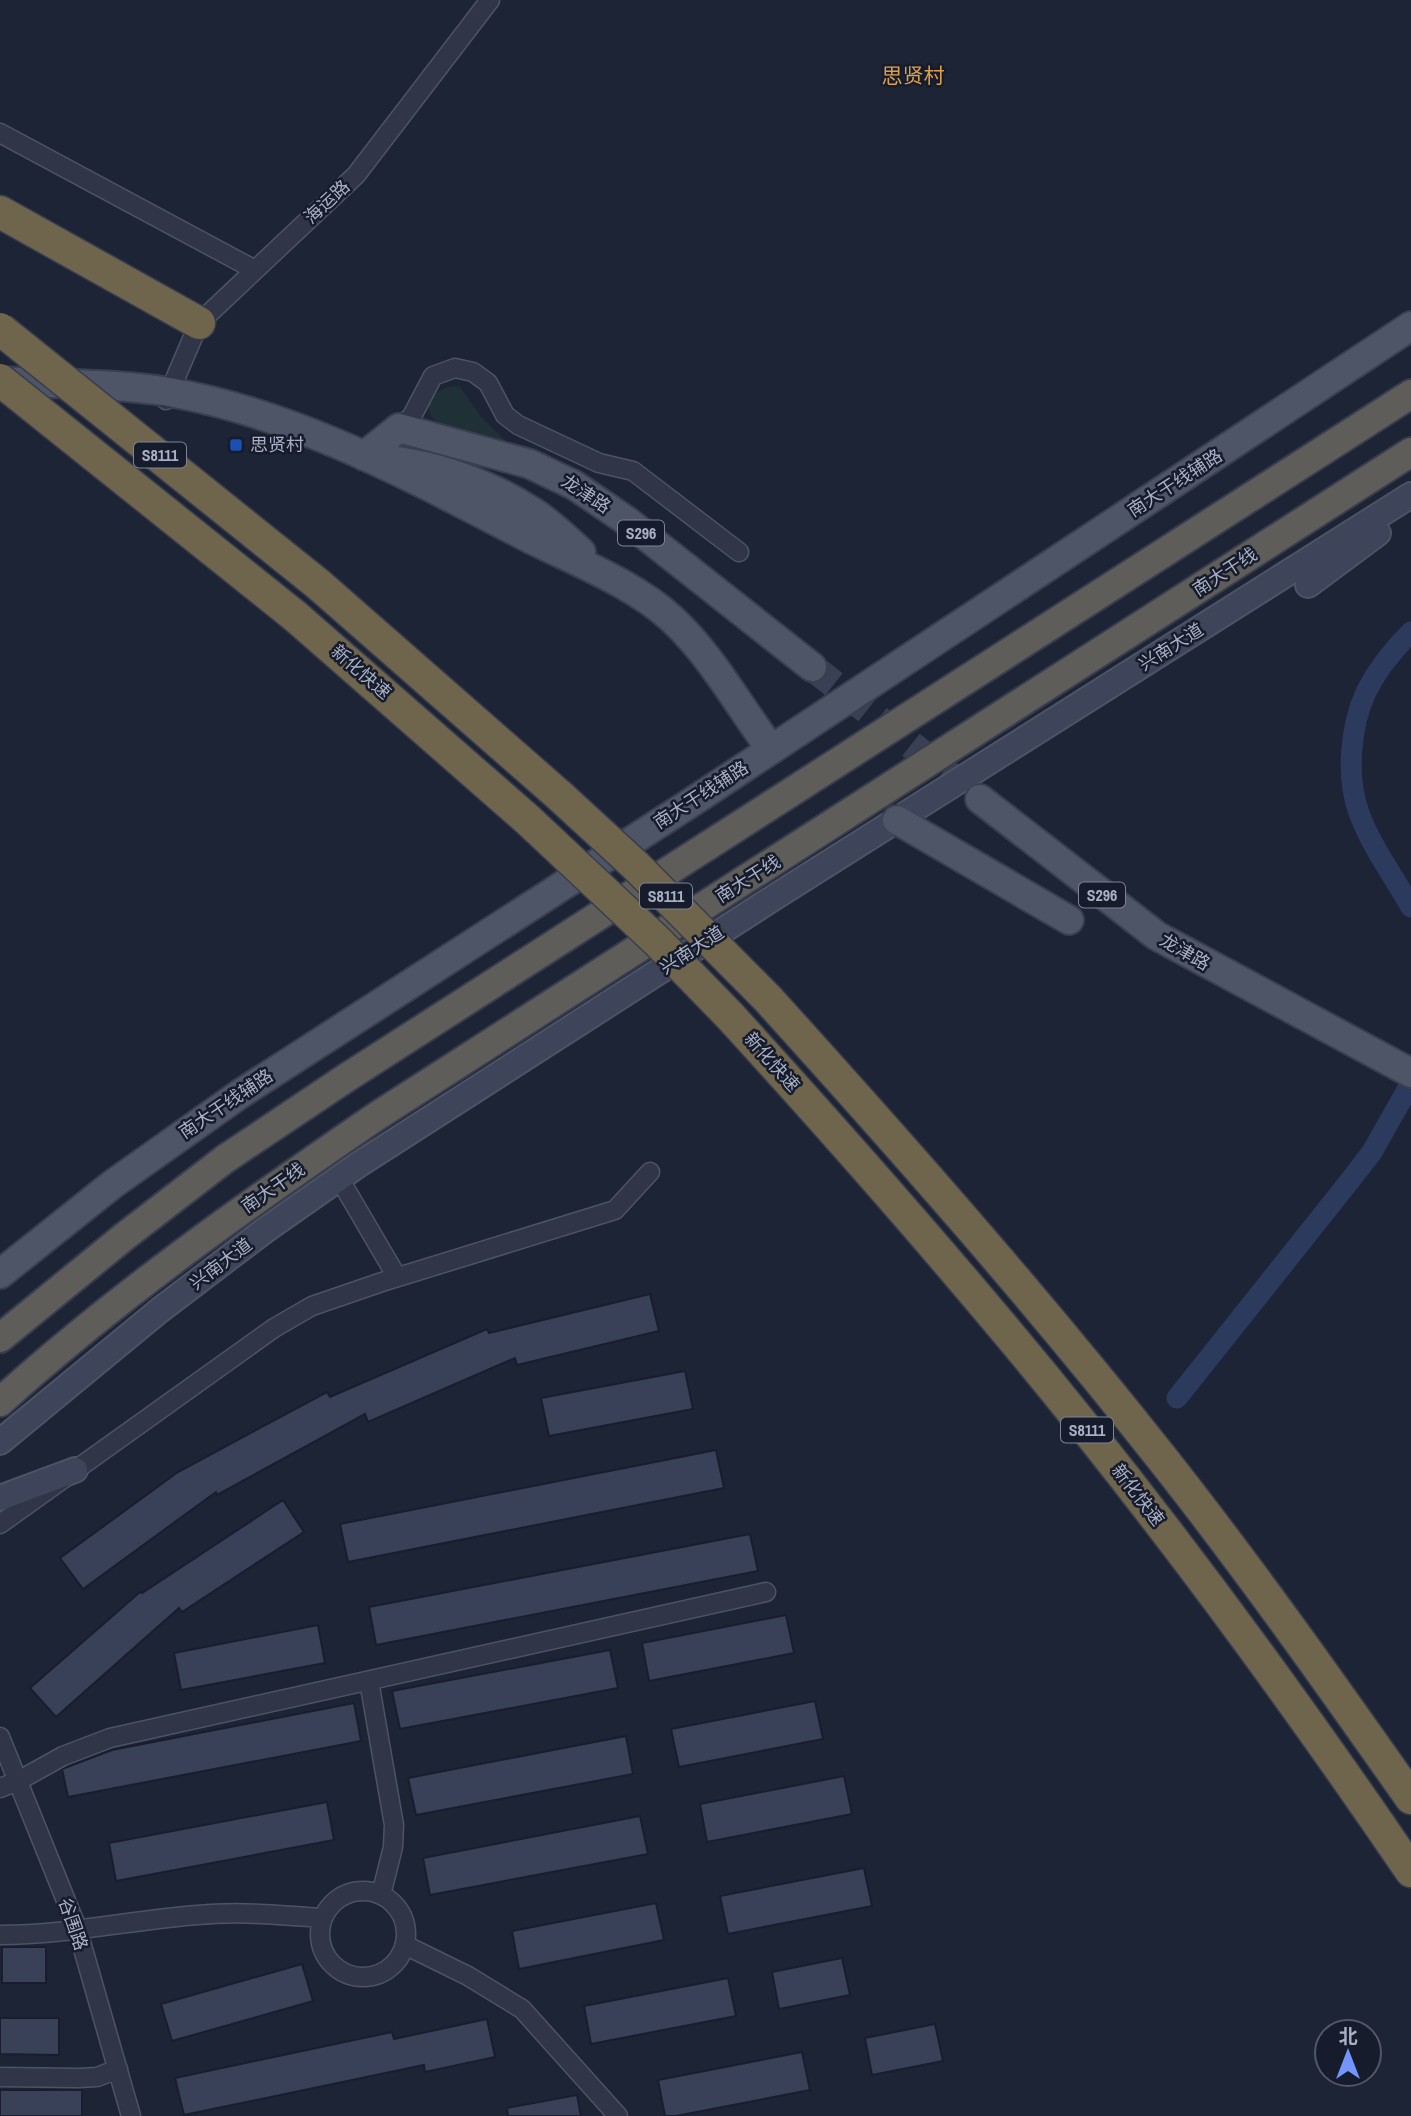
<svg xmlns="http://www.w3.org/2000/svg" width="1411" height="2116" font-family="'Archivo Narrow','Noto Sans SC',sans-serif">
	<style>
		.green { fill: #1f3137 }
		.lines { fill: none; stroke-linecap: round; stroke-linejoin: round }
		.canal { stroke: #2c3a5d; stroke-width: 21 }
		.building { fill: #384158; stroke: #181e2d; stroke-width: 2 }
		.primary-tunnel { stroke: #394053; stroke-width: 28; stroke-dasharray: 28 14; stroke-linecap: butt }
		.minor-casing { stroke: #4d5365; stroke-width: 21 }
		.secondary-casing { stroke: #4d5365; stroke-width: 28 }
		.primary-casing { stroke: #393f50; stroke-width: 32 }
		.trunk-casing { stroke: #383e4e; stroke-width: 32 }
		.motorway-casing { stroke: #383e4e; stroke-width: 35 }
		.minor { stroke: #303647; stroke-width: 18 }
		.secondary { stroke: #3e445a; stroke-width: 24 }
		.primary { stroke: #4e5567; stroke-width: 28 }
		.trunk { stroke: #5e5d5a; stroke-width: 28 }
		.motorway { stroke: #6e654c; stroke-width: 32 }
		.motorway-bridge-casing { stroke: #383e4e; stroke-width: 35; stroke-linecap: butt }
		.motorway-bridge { stroke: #6e654c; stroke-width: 32 }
		.transit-dot { fill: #1a4fb4; stroke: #161c2b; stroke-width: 2.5 }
		.labels { text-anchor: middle; stroke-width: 5; stroke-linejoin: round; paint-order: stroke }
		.shield { fill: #161c2b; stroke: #7d8497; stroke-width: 2 }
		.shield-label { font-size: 16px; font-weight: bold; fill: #a9b0c5 }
		.street-label { font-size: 18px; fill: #a9b0c5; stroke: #161c2b }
		.poi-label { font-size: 18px; fill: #a9b0c5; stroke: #161c2b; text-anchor: start }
		.quarter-label { font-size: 21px; fill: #dca04d; stroke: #161c2b }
	</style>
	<rect width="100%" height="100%" fill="#1d2436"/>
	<path class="green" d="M459,386l23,32 26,25 -36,-11 -32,-6 -9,-10 -3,-11c8,-15 15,-18 31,-19z"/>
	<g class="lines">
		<path class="canal" d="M1411,632c-18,18 -34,38 -45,60 -16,35 -20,85 -7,121 12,33 35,64 52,94
			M1177,1398l175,-220 20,-26 39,-69"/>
	</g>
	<path class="building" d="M650,1294l9,37 -142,34 -2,-7 -147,64 -3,-8 -148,81 -1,-3 -133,97 -23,-31 118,-86 149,-80 3,5 157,-68 2,4z
		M685,1371l8,38 -144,27 -8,-38z
		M716,1450l8,38 -376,74 -8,-38z
		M283,1500l21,32 -122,80 -3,-4 -123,109 -26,-29 110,-96 2,1z
		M750,1534l8,37 -382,74 -7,-38z
		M786,1615l8,38 -145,28 -7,-38z
		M318,1625l7,38 -144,27 -7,-37z
		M610,1650l8,38 -218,41 -8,-38z
		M815,1701l8,38 -144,28 -8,-38z
		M354,1703l7,38 -293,56 -6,-28 50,-19z
		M626,1736l7,38 -217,41 -8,-37z
		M844,1776l8,38 -145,28 -7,-38z
		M327,1802l7,38 -218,41 -7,-38z
		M640,1816l8,38 -218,41 -7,-37z
		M864,1868l8,38 -144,28 -8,-38z
		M656,1903l8,37 -145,29 -7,-38z
		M2,1947h44v36h-44z
		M842,1958l8,37 -71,14 -7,-37z
		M302,1964l11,37 -141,40 -11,-37z
		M728,1978l8,38 -145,28 -7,-38z
		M0,2018h59v37l-59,-1z
		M487,2019l8,38 -70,15 -1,-7 -240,50 -9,-37 217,-46 2,7z
		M935,2024l8,37 -71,14 -7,-37z
		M802,2052l8,38 -134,26h-11l-7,-36z
		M0,2090h82v26h-82z
		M577,2095l4,21h-73l-1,-8z"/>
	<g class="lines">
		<path class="primary-tunnel" d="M812,667l168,132"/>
		<g class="minor-casing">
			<path id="minor" d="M0,133l255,137
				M166,400l33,-77 157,-148 134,-175
				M399,428l13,-12 21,-40 22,-8 18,4 15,11 17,32 13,10 81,38 34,8 106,81
				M339,1178l58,99
				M0,1524l274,-196 38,-22 70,-24 233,-72 35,-38
				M369,1681l25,144 -1,22 -12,48
				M0,1737l77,191 54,188
				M0,1788l18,-7 45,-25 47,-18 656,-146
				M320 1934a43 43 0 1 1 86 0a43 43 0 1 1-86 0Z
				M0,1935c66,0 132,-15 198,-20 42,-4 84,0 124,3
				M405,1945l63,31 54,33 96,107
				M0,2077l79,1 18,-1 21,-8"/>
		</g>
		<g class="secondary-casing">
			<path id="secondary" d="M1308,585l70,-52
				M0,1442l160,-132 104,-79 94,-66 420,-270 633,-400
				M0,1498l75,-28"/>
		</g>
		<g class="primary-casing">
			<path id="primary" d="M0,381c56,3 113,2 169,11 127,22 242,85 356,144 47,24 108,47 147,83 40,37 66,86 99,130
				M364,456l35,-28 131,36 44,21 53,36 185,146
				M398,461c46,7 92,24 132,49 19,11 35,28 51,42
				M980,799l177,137 254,137
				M897,820l172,100
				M0,1274l113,-90 127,-90 455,-294 716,-474"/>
		</g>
		<g class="trunk-casing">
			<path id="trunk" d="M0,1338l125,-102 100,-77 121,-81 1065,-684
				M0,1402c117,-106 247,-197 377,-286l1034,-664"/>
		</g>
		<g class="motorway-casing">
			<path id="motorway" d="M0,212l199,111
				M318,584l243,213
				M295,616l232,203
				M768,999c135,149 268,300 393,458 87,110 169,226 250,341
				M730,1016c93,102 184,205 272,310 146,174 281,357 409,545"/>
		</g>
		<use href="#minor" class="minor"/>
		<use href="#secondary" class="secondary"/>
		<use href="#primary" class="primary"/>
		<use href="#trunk" class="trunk"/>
		<use href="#motorway" class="motorway"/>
		<g class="motorway-bridge-casing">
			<path id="motorway-bridge" d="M0,329l318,255
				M0,380l295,236
				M561,797l75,69 132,133
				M527,819l130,122 73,75"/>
		</g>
		<use href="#motorway-bridge" class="motorway-bridge"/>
	</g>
	<rect class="transit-dot" x="229" y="438" width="14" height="14" rx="3.5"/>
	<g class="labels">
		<g class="shield">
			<rect x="134" y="442.5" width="52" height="25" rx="5"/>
			<rect x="618" y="520.5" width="46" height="25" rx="5"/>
			<rect x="1079" y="882.5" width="46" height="25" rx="5"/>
			<rect x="640" y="883.5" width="52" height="25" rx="5"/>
			<rect x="1061" y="1417.5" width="52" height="25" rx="5"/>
		</g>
		<g class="shield-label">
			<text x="160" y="461">S8111</text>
			<text x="641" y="539">S296</text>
			<text x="1102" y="901">S296</text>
			<text x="666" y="902">S8111</text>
			<text x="1087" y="1436">S8111</text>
		</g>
		<g class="street-label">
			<text transform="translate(327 202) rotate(-43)" y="6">海运路</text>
			<text transform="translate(1175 483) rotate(-33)" y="6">南大干线辅路</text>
			<text transform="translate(586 494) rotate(33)" y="6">龙津路</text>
			<text transform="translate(1225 572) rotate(-33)" y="6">南大干线</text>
			<text transform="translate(1171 647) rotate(-32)" y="6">兴南大道</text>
			<text transform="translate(361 672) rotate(41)" y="6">新化快速</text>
			<text transform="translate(701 795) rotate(-33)" y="6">南大干线辅路</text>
			<text transform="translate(748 879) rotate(-32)" y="6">南大干线</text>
			<text transform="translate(692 950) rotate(-33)" y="6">兴南大道</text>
			<text transform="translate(1185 952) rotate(30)" y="6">龙津路</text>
			<text transform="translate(772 1062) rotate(48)" y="6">新化快速</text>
			<text transform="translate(226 1104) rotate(-34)" y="6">南大干线辅路</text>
			<text transform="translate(273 1188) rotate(-35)" y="6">南大干线</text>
			<text transform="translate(221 1264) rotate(-37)" y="6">兴南大道</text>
			<text transform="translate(1138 1495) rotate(52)" y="6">新化快速</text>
			<text transform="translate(73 1924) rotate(71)" y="6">谷围路</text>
		</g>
		<g class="poi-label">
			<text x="250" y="451">思贤村</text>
		</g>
		<g class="quarter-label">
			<text x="913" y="83">思贤村</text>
		</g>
	</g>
	<g transform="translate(1348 2053)"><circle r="33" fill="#161c2b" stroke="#515769" stroke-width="2"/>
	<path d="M0-5L12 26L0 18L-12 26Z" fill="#7495ff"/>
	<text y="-10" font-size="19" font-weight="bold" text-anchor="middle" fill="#a9b0c5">北</text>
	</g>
</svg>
